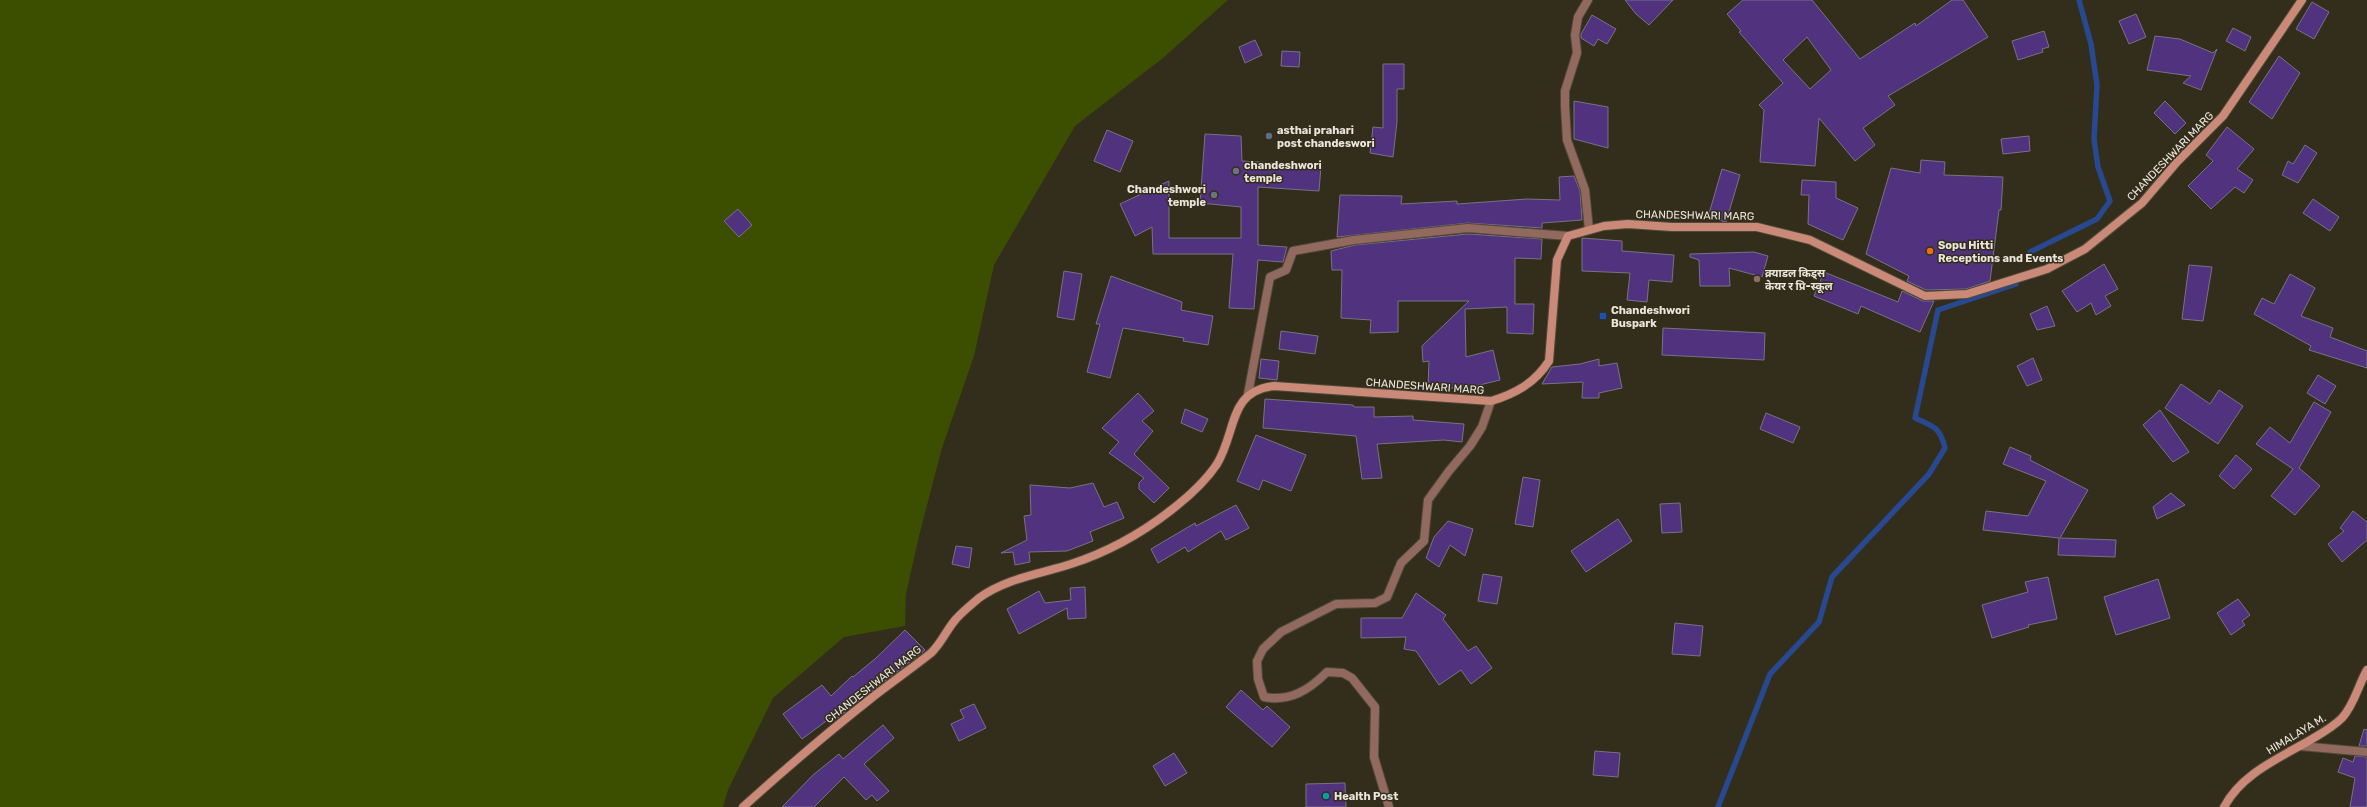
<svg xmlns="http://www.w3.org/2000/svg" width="2367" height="807" font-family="Rubik,'Noto Sans Devanagari',sans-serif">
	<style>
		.green { fill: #3c4e00 }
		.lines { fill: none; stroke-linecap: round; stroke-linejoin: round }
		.stream { stroke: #28488f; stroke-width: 5.5 }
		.building { fill: #51327e; stroke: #787285; fill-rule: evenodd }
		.street-casing { stroke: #504a3a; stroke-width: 10 }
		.secondary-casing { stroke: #504a3a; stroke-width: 10 }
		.street { stroke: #92695e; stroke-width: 8 }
		.secondary { stroke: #cb8a78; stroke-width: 8 }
		.service-dot { fill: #5c6f8a; stroke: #332d1c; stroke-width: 1.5 }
		.worship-dot { fill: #6b7280; stroke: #332d1c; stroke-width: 1.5 }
		.food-dot { fill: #e8710a; stroke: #332d1c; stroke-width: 1.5 }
		.education-dot { fill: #8d6e63; stroke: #332d1c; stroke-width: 1.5 }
		.transit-dot { fill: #1a4fb4; stroke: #332d1c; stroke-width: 1.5 }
		.culture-dot { fill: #0f9aa8; stroke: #332d1c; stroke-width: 1.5 }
		.labels { text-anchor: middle; stroke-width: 3; stroke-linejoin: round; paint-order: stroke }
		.poi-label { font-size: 11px; font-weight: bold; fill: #e9e5da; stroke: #332d1c; text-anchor: start }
		.street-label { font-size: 11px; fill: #e9e5da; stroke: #332d1c }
	</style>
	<rect width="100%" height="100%" fill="#332d1c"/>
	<path class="green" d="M0,0h1228l-65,58 -88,68 -81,139 -20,91 -32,92 -23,88 -13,58 -1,32 -61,11 -71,61 -45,92 -5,17h-723z"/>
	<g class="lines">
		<path class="stream" d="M2030,252l67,-33 13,-18 -12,-34 -4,-28 3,-54 -6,-41 -12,-44
			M1718,807l52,-133 49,-52 13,-45 97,-103 16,-26c-5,-21 -12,-22 -30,-30l23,-108 78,-26"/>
	</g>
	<path class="building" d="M1625,0h48l-24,25 -13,-11z
		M1743,0h69l48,59 55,-36 1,3 36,-26h11l25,37 -100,59 7,9 -32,23 12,17 -20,16 -36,-43 -4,48 -55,-4 4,-52 -5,-5 24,-22 -44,-51 2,-1 -14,-17zM1807,37l24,33 -21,19 -27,-29z
		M2312,2l17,10 -15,27 -18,-10z
		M2136,14l10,23 -17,7 -10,-23z
		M1592,15l24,14 -9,15 -9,-5 -4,7 -13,-8v-4z
		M2233,28l18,9 -6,14 -19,-10z
		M2044,31l5,16 -7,2 1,3 -25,8 -6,-19z
		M2155,36l25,3 33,14 4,-4 -16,41 -18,-7 8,-7 -44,-6z
		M1255,40l7,15 -17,8 -6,-16z
		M1282,51l18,1 -1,15 -18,-1z
		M2279,56l21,17 -28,46 -23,-17z
		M1383,64h21v25h-7v33l-4,35 -23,-4 3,-26 10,1z
		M1574,101l34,6v41l-34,-9z
		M2165,101l21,22 -11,11 -21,-21z
		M2227,127l27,22 -17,20 16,11 -9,13 -9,-6 -24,22 -23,-23 25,-25 -7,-6z
		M1107,130l26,11 -13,31 -26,-11z
		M1205,134l36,2 1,25 79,5 -2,25 -61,-4v58l29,2 -4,15 -25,-2 -4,49 -25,-1 4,-54h-80l-1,-27 -17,9 -15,-32 49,-23v57h72v-31l-41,-4z
		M2029,136l1,15 -27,3 -2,-15z
		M2305,145l12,8 -19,30 -16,-8 6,-14 5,3z
		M1921,160l24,2 -1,13 59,2 -2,33h-2l-9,71 -24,8 -40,1 -19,-9 2,-5 -43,-22 25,-86 29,5z
		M1722,169l18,6 -14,47 -18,-5z
		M1574,176l6,15 2,29 -40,3v5l-74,-5 -131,14 3,-42 62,1 -1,8 56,-3v3l70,-5 33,1 -1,-23z
		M1802,180l34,2v16l22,10 -15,32 -35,-16 1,-29h-8z
		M2313,199l26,18 -9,14 -27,-18z
		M738,209l14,16 -13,12 -15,-16z
		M1468,234l74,5 -1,20 -26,-1v46h19l-1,30 -26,-1v-26l-42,2 1,48 27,-7 7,30 -33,8h-39l1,-27 -6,1 -1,-16 47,-45h-71v31l-28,1 1,-13 -30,-2 1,-48h-10l-1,-19 24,-6z
		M1582,238l40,3v10l52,4 -2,27 -23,-2 -2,22 -20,-2 3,-27 -48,-2z
		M1754,252l14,4 -6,21 -33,-9 1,18h-30l-1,-26 -9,-3v-3z
		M2104,264l14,25 -13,7 6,10 -15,9 -5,-12 -14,9 -15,-21z
		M2189,265l23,2 -9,54 -21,-2z
		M1064,271l18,3 -8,46 -17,-3z
		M1824,272l74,30 4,-11 21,10h11l-14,31 -59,-26 -3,8 -44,-18z
		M2290,274l25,14 -14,28 32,12 -3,9 37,14v17l-58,-18 2,-4 -57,-32 8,-16 12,6z
		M1111,276l71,26 -1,8 32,6 -5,29 -25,-4 1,-3 -61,-10 -13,50 -23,-6 13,-48h-4z
		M2047,306l8,20 -18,4 -7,-16z
		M1663,328l102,5 -1,27 -102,-5z
		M1281,331l37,5 -3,18 -36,-5z
		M2033,358l9,22 -15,6 -10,-20z
		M1261,359l18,2 -2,19 -18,-2z
		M1599,359v7l18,-3 5,25 -23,5v5h-17l1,-16 -41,2 10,-17 28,-3z
		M2318,375l18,11 -11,18 -18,-11z
		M2181,384l29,20 9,-14 24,16 -25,38 -53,-36z
		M1138,393l16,18 -12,10 11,10 -19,23 35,34 -15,15 -15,-14v-6l5,-5 -35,-25 10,-11 -17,-14z
		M1265,399l88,6 1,2h20v10l39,-1v4l51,4 -2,18 -18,-2 -67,4 5,34 -20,1 -6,-43 -93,-8z
		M2314,402l17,10 -32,56 21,18 -25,29 -24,-19 22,-27 -37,-25 14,-17 20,16z
		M1185,409l23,10 -6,13 -21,-9z
		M2160,410l29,42 -16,10 -30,-37z
		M1766,413l34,14 -7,16 -33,-14z
		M1256,435l50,20 -15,36 -28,-11 -4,10 -22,-9z
		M2010,447l21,9 -1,4 58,30 -28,48 56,2 -1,17 -57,-2 1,-17 -76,-8 3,-19 42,5 18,-35 -43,-17z
		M2236,455l16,14 -18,20 -15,-13z
		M1523,477l17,3 -7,47 -18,-3z
		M1093,483l11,24 13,-5 7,16 -34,14 3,9 -26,10 -38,1 1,10 -15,3 -2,-13 -12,1 26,-13 -3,-24 7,-1 -1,-30 40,3z
		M2171,493l14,12 -28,14 -4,-12z
		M1680,503l2,29 -20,1 -2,-29z
		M1236,505l13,23 -23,12 -5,-9 -33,21 -3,-5 -27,16 -7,-14 44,-26 1,3z
		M2353,511l14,11v18l-25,22 -14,-18 16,-13 -4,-3z
		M1618,519l14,22 -46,31 -15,-21z
		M1448,521l25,8 -8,27 -15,-11 -11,22 -13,-9 8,-21z
		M956,546l16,2 -3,20 -17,-4z
		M1483,574l19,3 -5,27 -19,-3z
		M2048,577l9,42 -29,6 1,2 -37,11 -10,-33 46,-13 -3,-10z
		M2158,579l12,39 -54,17 -12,-38z
		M1085,587l1,31 -18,1 -1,-11 -48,26 -12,-25 32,-18 6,12 26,-3 -1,-12z
		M1416,593l30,22 -3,4 25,32 8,-5 16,22 -21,16 -10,-14 -22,15 -23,-34 -12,-2 2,-12 -45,1v-20h41z
		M2238,599l12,16 -8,6 3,4 -14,10 -14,-22z
		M1675,623l28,3 -3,30 -28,-2z
		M905,630l20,20 -89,69 -3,-3 -31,23 -19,-25 39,-29 9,11 21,-20 1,1 23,-19z
		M1241,690l22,20 4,-4 23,21 -18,20 -46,-40z
		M974,704l12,24 -27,13 -8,-17 13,-6 -4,-8z
		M883,725l11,13 -30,26 25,27 -12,10 -5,-6 -6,5 -22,-23 -30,30h-32l31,-32 26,-21 4,5z
		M2364,729l3,1v16h-8z
		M1595,751l25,2 -2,24 -25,-2z
		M1174,753l13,20 -22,13 -12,-20z
		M2355,756l12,1v50h-17l5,-29 -17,-6 5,-14 10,4z
		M1345,783l1,24h-40v-23z"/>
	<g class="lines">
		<g class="street-casing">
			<path id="street" d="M1588,0l-10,17 -3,18 2,18 -12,38v15l2,34 18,50 4,40
				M1248,394l22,-117 16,-7 7,-19 61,-11 114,-12 100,8
				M2300,746l67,6
				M1389,807l-15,-50 1,-50 -23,-29 -9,-5 -16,-1c-18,18 -37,30 -63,25l-6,-18 -1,-18 6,-12 18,-17 55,-28 39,-1 12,-6 14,-34 23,-22 4,-41 21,-29 21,-25 12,-19 9,-26"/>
		</g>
		<g class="secondary-casing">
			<path id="secondary" d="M743,807c41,-37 83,-73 126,-107 20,-16 42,-31 62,-47 10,-9 16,-24 25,-34 6,-7 16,-15 23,-21 28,-20 61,-24 92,-34 37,-12 68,-29 99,-53 17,-13 35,-29 47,-47 20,-33 11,-73 57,-78l217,15c24,-7 44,-18 58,-40l8,-101 11,-24 36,-10 24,-2 44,3h85l53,13 115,56 42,-2 80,-25 17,-9 21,-11 57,-46 35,-41 46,-46 79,-116
				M2224,807c18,-34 56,-49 88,-68 10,-6 21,-12 30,-21 12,-13 16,-32 25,-48"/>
		</g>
		<use href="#street" class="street"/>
		<use href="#secondary" class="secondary"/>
	</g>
	<circle class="service-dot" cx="1269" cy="136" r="4"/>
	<g class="worship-dot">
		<circle cx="1236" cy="171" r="4"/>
		<circle cx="1214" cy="195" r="4"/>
	</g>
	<circle class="food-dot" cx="1930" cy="251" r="4"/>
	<circle class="education-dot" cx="1757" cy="279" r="4"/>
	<rect class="transit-dot" x="1599" y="312" width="8" height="8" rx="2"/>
	<circle class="culture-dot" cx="1326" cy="796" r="4"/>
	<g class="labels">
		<g class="poi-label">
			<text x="1277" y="134">asthai prahari<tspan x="1277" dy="13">post chandeswori</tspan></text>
			<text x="1244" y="169">chandeshwori<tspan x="1244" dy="13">temple</tspan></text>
			<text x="1206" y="193" text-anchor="end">Chandeshwori<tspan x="1206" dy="13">temple</tspan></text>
			<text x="1938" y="249">Sopu Hitti<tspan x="1938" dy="13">Receptions and Events</tspan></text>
			<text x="1765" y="277">क्र्याडल किड्स<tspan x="1765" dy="13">केयर र प्रि-स्कूल</tspan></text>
			<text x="1611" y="314">Chandeshwori<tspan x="1611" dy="13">Buspark</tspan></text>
			<text x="1334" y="800">Health Post</text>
		</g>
		<g class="street-label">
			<text transform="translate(2170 156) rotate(-46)" y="4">CHANDESHWARI MARG</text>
			<text transform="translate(1695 215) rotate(1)" y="4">CHANDESHWARI MARG</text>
			<text transform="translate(1425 386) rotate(4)" y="4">CHANDESHWARI MARG</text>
			<text transform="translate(873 684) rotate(-38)" y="4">CHANDESHWARI MARG</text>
			<text transform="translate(2296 734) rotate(-31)" y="4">HIMALAYA M.</text>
		</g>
	</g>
</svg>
